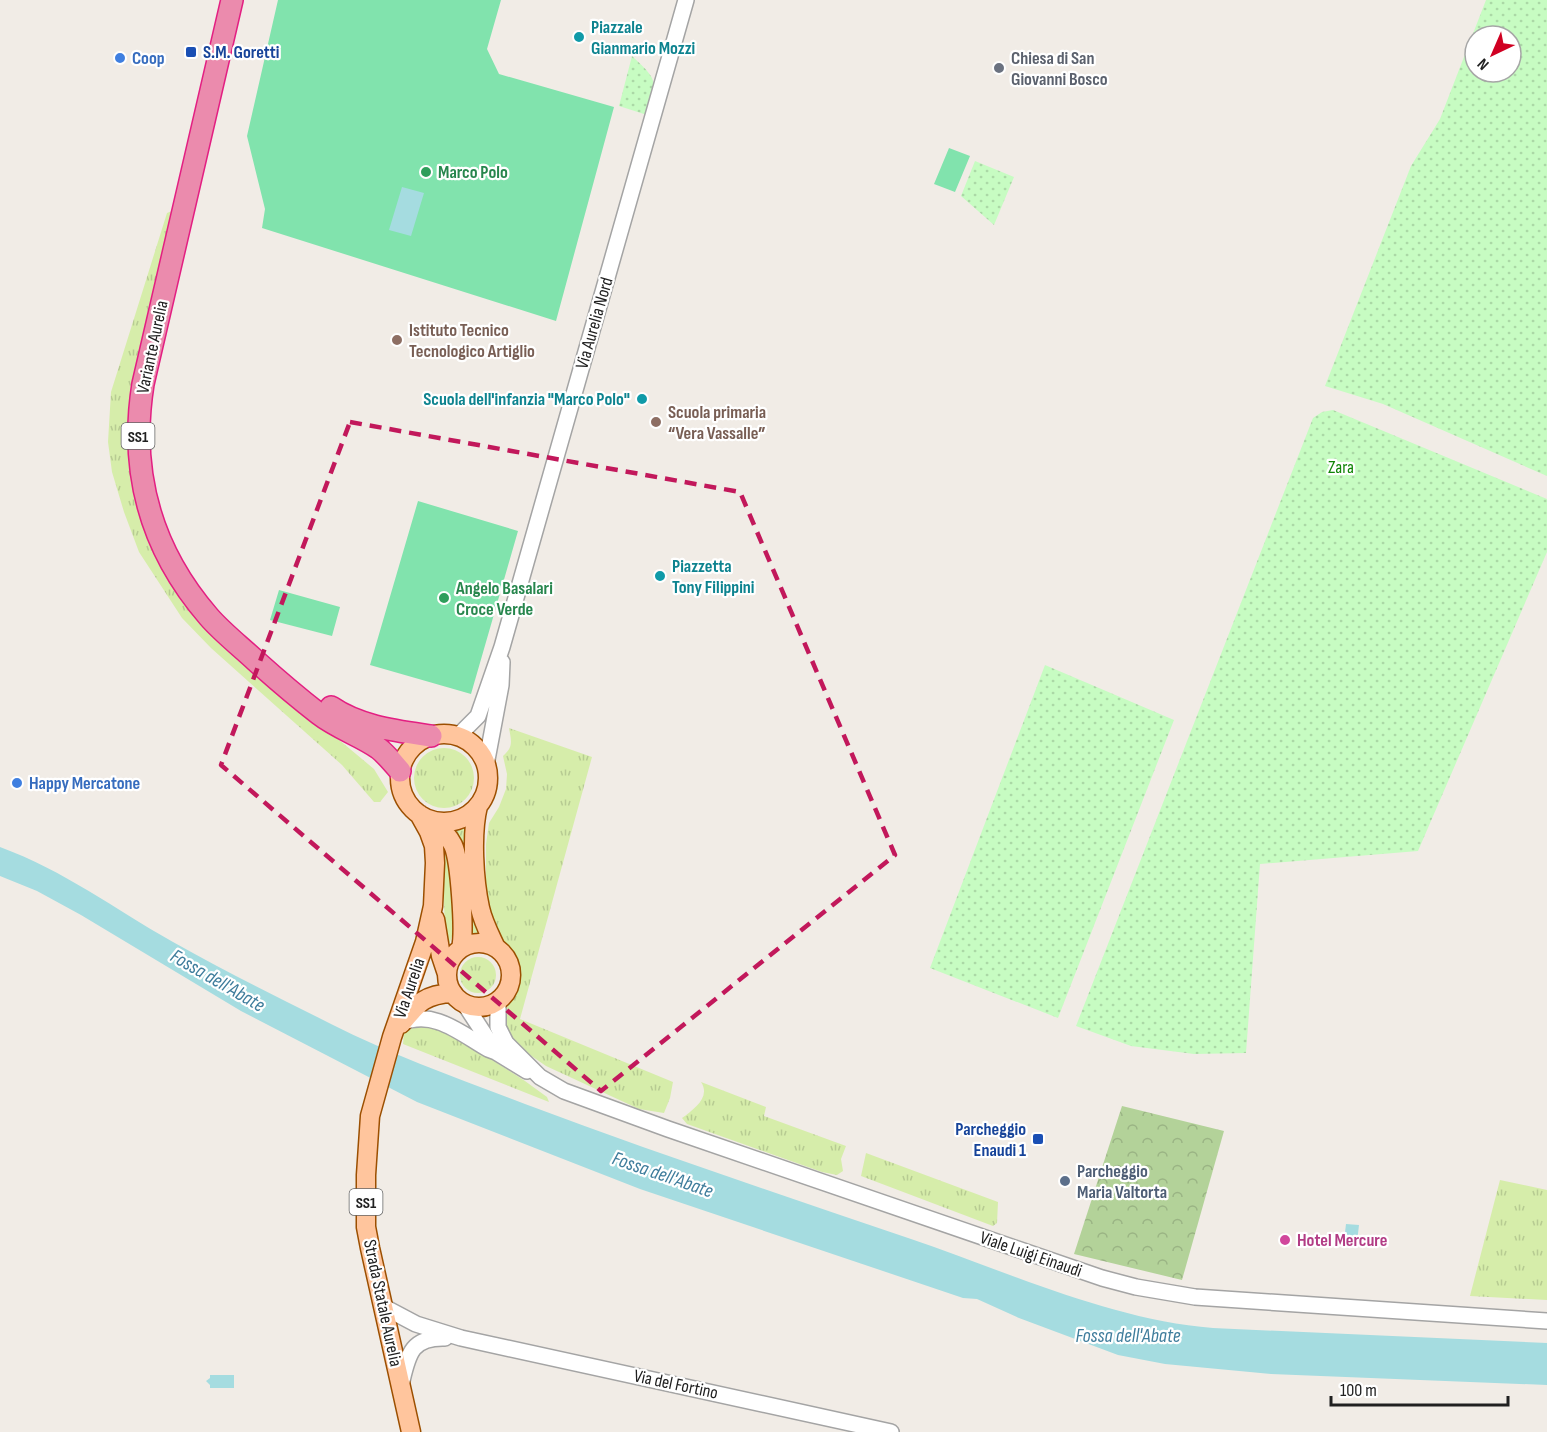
<svg xmlns="http://www.w3.org/2000/svg" width="1547" height="1432" font-family="'Sofia Sans Condensed',sans-serif">
	<style>
		.grass { fill: url(#grass-tufts) }
		.forest { fill: url(#forest-crowns) }
		.park { fill: url(#park-dots); fill-rule: evenodd }
		.pitch { fill: #81e3ad }
		.water { fill: #a5dce0 }
		.lines { fill: none; stroke-linecap: round; stroke-linejoin: round }
		.minor-casing { stroke: #a4a4a4; stroke-width: 18 }
		.major-casing { stroke: #9c4f00; stroke-width: 21 }
		.highway-casing { stroke: #e31f82; stroke-width: 24 }
		.minor { stroke: #fff; stroke-width: 15 }
		.major { stroke: #ffc59d; stroke-width: 18 }
		.highway { stroke: #eb8bad; stroke-width: 21 }
		.marked { fill: none; stroke: #c2185b; stroke-width: 4.5; stroke-dasharray: 12 8; stroke-linejoin: round }
		.culture-dot { fill: #0f9aa8; stroke: #fff; stroke-width: 2 }
		.transit-dot { fill: #1a4fb4; stroke: #fff; stroke-width: 2 }
		.shop-dot { fill: #3f7fe0; stroke: #fff; stroke-width: 2 }
		.worship-dot { fill: #6b7280; stroke: #fff; stroke-width: 2 }
		.leisure-dot { fill: #2e9e5b; stroke: #fff; stroke-width: 2 }
		.education-dot { fill: #8d6e63; stroke: #fff; stroke-width: 2 }
		.service-dot { fill: #5c6f8a; stroke: #fff; stroke-width: 2 }
		.hotel-dot { fill: #d1479c; stroke: #fff; stroke-width: 2 }
		.labels { text-anchor: middle; stroke-width: 4.5; stroke-linejoin: round; paint-order: stroke }
		.shield { fill: #fff; stroke: #636363; stroke-width: 1.5 }
		.shield-label { font-size: 16px; font-weight: bold; fill: #202020 }
		.culture-label { font-size: 18px; font-weight: bold; fill: #0d838f; stroke: #fff; text-anchor: start }
		.transit-label { font-size: 18px; font-weight: bold; fill: #164399; stroke: #fff; text-anchor: start }
		.shop-label { font-size: 18px; font-weight: bold; fill: #366cbe; stroke: #fff; text-anchor: start }
		.worship-label { font-size: 18px; font-weight: bold; fill: #5b616d; stroke: #fff; text-anchor: start }
		.leisure-label { font-size: 18px; font-weight: bold; fill: #27864d; stroke: #fff; text-anchor: start }
		.street-label { font-size: 18px; fill: #202020; stroke: #fff }
		.education-label { font-size: 18px; font-weight: bold; fill: #785e54; stroke: #fff; text-anchor: start }
		.park-label { font-size: 18px; fill: #118507; stroke: #fff }
		.service-label { font-size: 18px; font-weight: bold; fill: #4e5e75; stroke: #fff; text-anchor: start }
		.hotel-label { font-size: 18px; font-weight: bold; fill: #b23c85; stroke: #fff; text-anchor: start }
		.water-label { font-size: 20px; font-style: italic; fill: #3f7d9c; stroke: #fff }
	</style>
	<defs>
		<pattern id="grass-tufts" width="24" height="20" patternUnits="userSpaceOnUse" patternTransform="scale(1.5)"><rect width="24" height="20" fill="#d6edaa"/><path d="M3 7l-1-3M5 7V3M7 7l1-3M15 17l-1-3M17 17v-4M19 17l1-3" fill="none" stroke="#b7cb92"/></pattern>
		<pattern id="forest-crowns" width="20" height="18" patternUnits="userSpaceOnUse" patternTransform="scale(1.5)"><rect width="20" height="18" fill="#b3d299"/><path d="M2 6a3 3 0 1 1 6 0M12 15a3 3 0 1 1 6 0" fill="none" stroke="#9ab484"/></pattern>
		<pattern id="park-dots" width="8" height="8" patternUnits="userSpaceOnUse" patternTransform="scale(1.5)"><rect width="8" height="8" fill="#c7fcc2"/><path d="M2 2h.1M6 6h.1" fill="none" stroke="#abd8a6" stroke-width="1.8" stroke-linecap="round"/></pattern>
	</defs>
	<rect width="100%" height="100%" fill="#f1ece6"/>
	<path class="grass" d="M172,211l1,7 -35,161 16,169 172,181 48,40 14,23 -8,10h-6l-32,-37 -131,-117 -29,-30 -43,-66 -15,-40 -12,-40 -4,-30 3,-50 56,-179z
		M509,728l83,29 -72,262 153,63 -3,16 -6,15 -25,-4 -93,-43 -26,-18 -14,-17 -2,-13 2,-10 13,-19v-18l-6,-18 -11,-12 -16,-38v-59l3,-21 10,-16 7,-18 1,-15 -4,-18c11,-9 8,-16 6,-28z
		M414 778a30 30 0 1 1 60 0a30 30 0 1 1-60 0Z
		M466,828l16,107 -12,1 -18,-104z
		M441,838l5,4c4,28 16,79 2,104l-3,-19z
		M460 975a18 18 0 1 1 36 0a18 18 0 1 1-36 0Z
		M422,1024l21,5 23,14 59,38 22,16 2,5 -146,-58 1,-12 6,-6z
		M701,1082l65,25 -2,9 82,30 -5,13 2,12 -6,4 -15,-3 -135,-48 -5,-6c12,-9 29,-21 19,-36z
		M866,1153l132,49 -1,21 -4,3 -132,-50z
		M1500,1180l47,10v110l-77,-4z"/>
	<path class="forest" d="M1122,1106l102,25 -42,149 -108,-26z"/>
	<path class="park" d="M1486,0h61v476l-164,-72 -58,-18 86,-220 29,-47zM1475,36h36v36h-36z
		M632,56c27,25 25,25 15,59l-28,-9z
		M975,161l39,16 -20,48 -33,-29z
		M1333,410l214,89v53l-129,299 -158,13 -14,189 -52,1 -63,-8 -55,-20 237,-608 9,-6z
		M1045,665l129,55 -116,298 -128,-50z"/>
	<path class="pitch" d="M278,0h223l-14,49 12,25 115,33 -58,214 -294,-93 3,-19 -18,-73z
		M949,148l21,8 -15,36 -21,-8z
		M418,501l100,30 -47,163 -101,-29z
		M279,590l61,17 -8,29 -62,-16z"/>
	<path class="water" d="M402,187l22,6 -13,43 -22,-6z
		M0,847c65,24 113,61 173,95 51,29 105,55 158,82 63,32 129,55 194,80 128,48 257,91 386,135 97,33 200,81 302,89l334,15v42l-276,-11 -106,-10 -47,-9 -99,-37 -42,-19 -14,-1 -323,-109 -223,-87 -176,-91 -160,-96 -44,-24 -37,-15z
		M1346,1224l13,1 -2,17 -13,-1z
		M210,1375h24v13h-24v-3l-4,-4 4,-3z"/>
	<g class="lines">
		<g class="minor-casing">
			<path id="minor" d="M458,736l20,-20 24,-69 184,-647
				M486,765l15,-80 1,-23
				M498,1000v27l8,16 34,34 24,14 104,38 434,149 34,9 59,10 352,24
				M464,1003l32,49 31,19
				M401,1023c33,-14 59,10 87,26l8,3
				M382,1306l34,18 45,14 430,94
				M401,1385c7,-29 9,-48 44,-47"/>
		</g>
		<g class="major-casing">
			<path id="major" d="M400 778a44 44 0 1 1 88 0a44 44 0 1 1-88 0Z
				M478,806c-7,28 -4,74 2,102 3,14 10,27 16,40
				M431,820c9,7 17,15 22,25 7,15 12,87 8,103
				M435,919l6,37 6,18
				M447 975a32 32 0 1 1 64 0a32 32 0 1 1-64 0Z
				M401,1024c17,-21 24,-30 52,-31
				M411,1432l-41,-184 -4,-21v-52l4,-59 22,-79 33,-95 8,-36 2,-43 -1,-17 -5,-14 -10,-18"/>
		</g>
		<g class="highway-casing">
			<path id="highway" d="M232,0l-89,384c-14,88 7,165 66,233 14,16 31,29 47,44 20,18 41,36 63,53 18,14 40,21 59,34 8,6 15,15 22,23
				M331,707c29,20 66,24 100,29"/>
		</g>
		<use href="#minor" class="minor"/>
		<use href="#major" class="major"/>
		<use href="#highway" class="highway"/>
	</g>
	<path class="marked" d="M350,422l390,70 155,363 -294,236 -380,-326z"/>
	<g class="culture-dot">
		<circle cx="579" cy="37" r="6"/>
		<circle cx="642" cy="399" r="6"/>
		<circle cx="660" cy="576" r="6"/>
	</g>
	<g class="transit-dot">
		<rect x="185" y="46" width="12" height="12" rx="3"/>
		<rect x="1032" y="1133" width="12" height="12" rx="3"/>
	</g>
	<g class="shop-dot">
		<circle cx="120" cy="58" r="6"/>
		<circle cx="17" cy="783" r="6"/>
	</g>
	<circle class="worship-dot" cx="999" cy="68" r="6"/>
	<g class="leisure-dot">
		<circle cx="426" cy="172" r="6"/>
		<circle cx="444" cy="598" r="6"/>
	</g>
	<g class="education-dot">
		<circle cx="397" cy="340" r="6"/>
		<circle cx="656" cy="422" r="6"/>
	</g>
	<circle class="service-dot" cx="1065" cy="1181" r="6"/>
	<circle class="hotel-dot" cx="1285" cy="1240" r="6"/>
	<g class="labels">
		<g class="shield">
			<rect x="121.5" y="423" width="33" height="26" rx="4.5"/>
			<rect x="349.5" y="1189" width="33" height="26" rx="4.5"/>
		</g>
		<g class="shield-label">
			<text x="138" y="442">SS1</text>
			<text x="366" y="1208">SS1</text>
		</g>
		<g class="culture-label">
			<text x="591" y="33">Piazzale<tspan x="591" dy="21">Gianmario Mozzi</tspan></text>
			<text x="630" y="405" text-anchor="end">Scuola dell'infanzia "Marco Polo"</text>
			<text x="672" y="572">Piazzetta<tspan x="672" dy="21">Tony Filippini</tspan></text>
		</g>
		<g class="transit-label">
			<text x="203" y="58">S.M. Goretti</text>
			<text x="1026" y="1135" text-anchor="end">Parcheggio<tspan x="1026" dy="21">Enaudi 1</tspan></text>
		</g>
		<g class="shop-label">
			<text x="132" y="64">Coop</text>
			<text x="29" y="789">Happy Mercatone</text>
		</g>
		<g class="worship-label">
			<text x="1011" y="64">Chiesa di San<tspan x="1011" dy="21">Giovanni Bosco</tspan></text>
		</g>
		<g class="leisure-label">
			<text x="438" y="178">Marco Polo</text>
			<text x="456" y="594">Angelo Basalari<tspan x="456" dy="21">Croce Verde</tspan></text>
		</g>
		<g class="street-label">
			<text transform="translate(594 323) rotate(-74)" y="6">Via Aurelia Nord</text>
			<text transform="translate(152 347) rotate(-78)" y="6">Variante Aurelia</text>
			<text transform="translate(409 988) rotate(-71)" y="6">Via Aurelia</text>
			<text transform="translate(1031 1254) rotate(19)" y="6">Viale Luigi Einaudi</text>
			<text transform="translate(383 1303) rotate(78)" y="6">Strada Statale Aurelia</text>
			<text transform="translate(676 1384) rotate(12)" y="6">Via del Fortino</text>
		</g>
		<g class="education-label">
			<text x="409" y="336">Istituto Tecnico<tspan x="409" dy="21">Tecnologico Artiglio</tspan></text>
			<text x="668" y="418">Scuola primaria<tspan x="668" dy="21">“Vera Vassalle”</tspan></text>
		</g>
		<g class="park-label">
			<text x="1341" y="473">Zara</text>
		</g>
		<g class="service-label">
			<text x="1077" y="1177">Parcheggio<tspan x="1077" dy="21">Maria Valtorta</tspan></text>
		</g>
		<g class="hotel-label">
			<text x="1297" y="1246">Hotel Mercure</text>
		</g>
		<g class="water-label">
			<text transform="translate(218 980) rotate(30)" y="7">Fossa dell'Abate</text>
			<text transform="translate(663 1174) rotate(19)" y="7">Fossa dell'Abate</text>
			<text x="1128" y="1342">Fossa dell'Abate</text>
		</g>
	</g>
	<g transform="translate(1493 54) rotate(224)"><circle r="28" fill="#ffffff" stroke="#a6a6a6" stroke-width="1.5"/>
	<path d="M0-4.5L10 22L0 15L-10 22Z" fill="#d00022"/>
	<text y="-9" font-size="16" font-weight="bold" text-anchor="middle" fill="#202020">N</text>
	</g>
	<path d="M1331 1396v9h177v-9" fill="none" stroke="#202020" stroke-width="3"/>
	<text x="1340" y="1396" font-size="18" fill="#202020" stroke="#ffffff" stroke-width="4.5" paint-order="stroke">100 m</text>
</svg>
